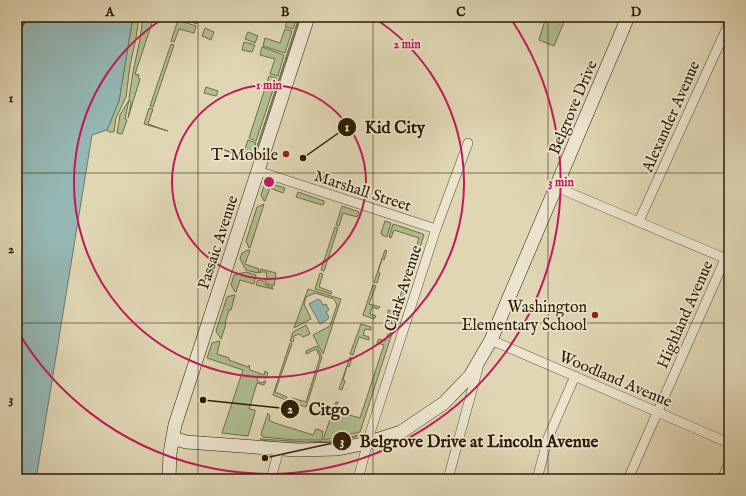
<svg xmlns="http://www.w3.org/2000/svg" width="746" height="496" font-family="'IM FELL English',serif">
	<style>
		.green { fill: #afbe8f; stroke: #6e6c49 }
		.water { fill: #95b7b4; stroke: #6b796d }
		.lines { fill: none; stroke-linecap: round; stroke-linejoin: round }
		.street-casing { stroke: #5a4a2f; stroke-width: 10 }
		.secondary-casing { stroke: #2d1b03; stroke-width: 14 }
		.street { stroke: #ebe4ce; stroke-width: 9 }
		.secondary { stroke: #ebe4ce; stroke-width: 13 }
		.grid { fill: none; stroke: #2d1b03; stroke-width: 1; stroke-opacity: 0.55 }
		.ring { fill: none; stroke: #c2185b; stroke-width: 2 }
		.poi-dot { fill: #8f2418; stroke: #ebe4ce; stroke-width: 1.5 }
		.labels { text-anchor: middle; stroke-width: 3.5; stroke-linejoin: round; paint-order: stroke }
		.street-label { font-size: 16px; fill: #2d1b03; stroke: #ebe4ce }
		.poi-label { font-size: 16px; fill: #2d1b03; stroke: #ebe4ce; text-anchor: end }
		.centre { fill: #c2185b; stroke: #ebe4ce; stroke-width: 2 }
		.ring-label { font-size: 12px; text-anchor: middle; font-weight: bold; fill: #c2185b; stroke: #ebe4ce; stroke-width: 3.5; stroke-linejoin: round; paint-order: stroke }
		.leader { fill: none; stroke: #2d1b03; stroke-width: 1.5 }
		.callout-dot { fill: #2d1b03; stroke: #ebe4ce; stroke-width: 1.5 }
		.mark-label { font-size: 12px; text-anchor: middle; font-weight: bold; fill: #fff }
		.callout-label { font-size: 17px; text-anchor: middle; font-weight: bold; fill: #2d1b03; stroke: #ebe4ce; stroke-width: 3.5; stroke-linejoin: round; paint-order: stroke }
		.neatline { fill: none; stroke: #2d1b03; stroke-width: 1.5 }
		.grid-label { font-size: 13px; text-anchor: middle; font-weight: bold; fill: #2d1b03 }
	</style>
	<rect width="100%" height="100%" fill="#e0d6b4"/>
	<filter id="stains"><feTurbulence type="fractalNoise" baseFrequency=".005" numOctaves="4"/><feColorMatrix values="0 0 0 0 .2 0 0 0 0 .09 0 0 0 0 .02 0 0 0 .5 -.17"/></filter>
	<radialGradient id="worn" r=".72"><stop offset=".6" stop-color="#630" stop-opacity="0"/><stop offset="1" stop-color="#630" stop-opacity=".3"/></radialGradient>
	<path class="green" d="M133,17h6l-3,21 -6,28 -4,31 -10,21 -2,14h-5l-2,-2 12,-29z
		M143,17h11l-19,57 4,1 -1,3 2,1 -12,39 3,-15 -2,-5 4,-26 7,-33z
		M179,17h20l-2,7z
		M289,17h8l-4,12 -8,-2z
		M299,17h1l-46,140v-1z
		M546,17h20l-12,29 -15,-6z
		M178,20l18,6 -2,7 -15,-4 -5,13 -3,-1z
		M205,28l9,4 -3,8 -9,-4z
		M285,29l7,2 -7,22 -22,-7 2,-8 15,5z
		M248,32l10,4 -3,7 -10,-4z
		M244,42l11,3 -3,7 -10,-2z
		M171,44l3,1 -21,62 -3,-1z
		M262,47l22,8 -6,21 -8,-2 5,-15 -15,-4z
		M269,76l8,2 -21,63 -7,-3z
		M206,87l12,4 -2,5 -12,-3z
		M129,100l-4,19 2,1 -5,14 -5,-1 3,-18z
		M149,108l4,1 -5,15 20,7 -24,-7z
		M248,140l8,3 -6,16 -29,-10 22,6z
		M265,182l20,6 -2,5 -13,-5 -5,13h-1l-3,-6z
		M298,192l26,9v3l-2,1 -26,-8z
		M264,204l-14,44h-1l-3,-7 11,-34z
		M342,206l17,6 -2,5 -14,-4 -4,13 -3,-1z
		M385,221l6,2 -4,14 -5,-2 -1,-2z
		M393,224l30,10 1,1 -64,197 -21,5 -15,3v-3l12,-35h2l-3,9 25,7 24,-73 -7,-2 1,-3 1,-1 6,2 3,-7h2l4,-10 -3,-1 2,-7 -5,-2v-4l7,2 24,-74 -25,-8 -3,8 -2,-1z
		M335,227l3,1 -14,43 -3,-1z
		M248,250h2l-5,14 14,5 -1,4 -12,-3 -6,-11 2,-6z
		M385,250l2,1 -3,9 -2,-1 -4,13 2,1 -3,10 -3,-1z
		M261,269l15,4 -2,13 -7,-2 -3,-5 3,-1 -1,-6h-5l-2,1z
		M246,272l10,3 -2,9 -14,-4 -4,12h-1l-4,-7 3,-10z
		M320,273l3,1 -4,13 13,5 -1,2 -16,-5z
		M258,280h4l4,5 7,3v1l-17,-4z
		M373,285l3,1 -7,18 11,3 -2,2 -6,-2 -2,7 6,2 -2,3 -11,-4z
		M308,289l33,10 -18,55 -10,-19 17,-9 7,-21 -3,-6 -19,-6 -9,4 -2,7 7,15 -17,9z
		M234,295h1l-4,15h-2l-4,13 1,1 -5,15 -5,-8 11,-34z
		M361,324l10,3v3l-6,-1 -2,6 6,2v3l-10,-3 -6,18 -3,-1z
		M306,325l4,9 -7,3 -4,-3 -5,2 -1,6 -3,-1 3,-9z
		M219,341h1l-3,13 12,4v2l19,7 1,-2 1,5 14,5 1,-4 3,2 -2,5 -8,-2 -1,5 6,2 1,-2h2l-2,4 -7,-2 -8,26 6,1v2l-7,24 -26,-3 21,-63 -36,-12 5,-15z
		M290,343l2,1 -17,48 12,5 -1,3 -13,-5z
		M317,346l5,11 -16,50 -16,-5 2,-4 14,4 14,-45 -4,-8 -10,5v-3z
		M350,357l2,1 -3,9 -2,-1 -4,14 2,1 -3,9 -3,-1z
		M268,413l2,3 -1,4 6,3 38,12 3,-6 7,2 -1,9h-27l-32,-3 -2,-3z
		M359,435c-13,10 -82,11 -99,4l47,3 24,-1z"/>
	<path class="water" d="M17,17h116l-14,84 -12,29 -15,5 -56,344h-19z
		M318,299l3,2 2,4 3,-1 3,6 -3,2 3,5 -1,2 -8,5 -11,-20z"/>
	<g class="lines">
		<g class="street-casing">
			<path id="street" d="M258,171l178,58
				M556,187l173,73
				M639,221l90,-198
				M491,340l238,103
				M271,479l8,-30
				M358,479l13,-49 65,-201 32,-86
				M448,479l30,-111
				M537,479l11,-41 27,-62
				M628,479l101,-229
				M722,479l7,-16"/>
		</g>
		<g class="secondary-casing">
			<path id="secondary" d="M173,438l13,4 111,8 41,-1 29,-6 34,-11 43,-29 26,-27 21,-36 137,-323
				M169,479l1,-26 5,-28 133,-408"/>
		</g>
		<use href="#street" class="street"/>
		<use href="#secondary" class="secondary"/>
	</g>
	<path class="grid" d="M198,17v462M373,17v462M548,17v462M17,173h712M17,323h712"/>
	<g class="ring">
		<circle cx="269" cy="182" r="97"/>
		<path d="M374 18A195 195 0 1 1 164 18"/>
		<path d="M17 34A292 292 0 0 1 27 19M511 19A292 292 0 1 1 17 330"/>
	</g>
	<g class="poi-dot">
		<circle cx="286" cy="154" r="4"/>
		<circle cx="595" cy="315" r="4"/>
	</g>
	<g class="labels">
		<g class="street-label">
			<text transform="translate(572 107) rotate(-67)" y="6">Belgrove Drive</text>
			<text transform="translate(670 116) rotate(-66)" y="6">Alexander Avenue</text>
			<text transform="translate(363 190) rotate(18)" y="6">Marshall Street</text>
			<text transform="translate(217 242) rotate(-72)" y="6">Passaic Avenue</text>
			<text transform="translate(402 288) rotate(-72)" y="6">Clark Avenue</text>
			<text transform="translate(684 314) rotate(-66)" y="6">Highland Avenue</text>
			<text transform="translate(616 378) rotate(23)" y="6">Woodland Avenue</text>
		</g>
		<g class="poi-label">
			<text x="278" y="160">T-Mobile</text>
			<text x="587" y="312">Washington<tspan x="587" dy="18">Elementary School</tspan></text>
		</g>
	</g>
	<circle cx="269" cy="182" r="6" class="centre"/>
	<g class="ring-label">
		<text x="407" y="48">2 min</text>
		<text x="269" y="89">1 min</text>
		<text x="561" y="186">3 min</text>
	</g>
	<path class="leader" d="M303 158L347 127M203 400L290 409M265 458L342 441"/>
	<g class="callout-dot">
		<circle cx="303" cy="158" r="4"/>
		<circle cx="203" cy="400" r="4"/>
		<circle cx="265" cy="458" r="4"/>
		<circle cx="347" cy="127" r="10"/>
		<circle cx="290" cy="409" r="10"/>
		<circle cx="342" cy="441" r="10"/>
	</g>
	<g class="mark-label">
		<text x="347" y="131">1</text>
		<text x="290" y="413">2</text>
		<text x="342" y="445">3</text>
	</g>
	<g class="callout-label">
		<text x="395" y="133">Kid City</text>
		<text x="329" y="415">Citgo</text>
		<text x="479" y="447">Belgrove Drive at Lincoln Avenue</text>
	</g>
	<rect width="746" height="496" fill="none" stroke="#e0d6b4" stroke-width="44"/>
	<rect x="22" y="22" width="702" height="452" class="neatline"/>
	<g class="grid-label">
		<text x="110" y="16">A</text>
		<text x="285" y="16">B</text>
		<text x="461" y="16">C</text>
		<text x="636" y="16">D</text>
		<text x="11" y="102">1</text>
		<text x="11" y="253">2</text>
		<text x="11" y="403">3</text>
	</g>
	<rect width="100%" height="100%" filter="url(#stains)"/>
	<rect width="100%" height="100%" fill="url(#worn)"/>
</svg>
